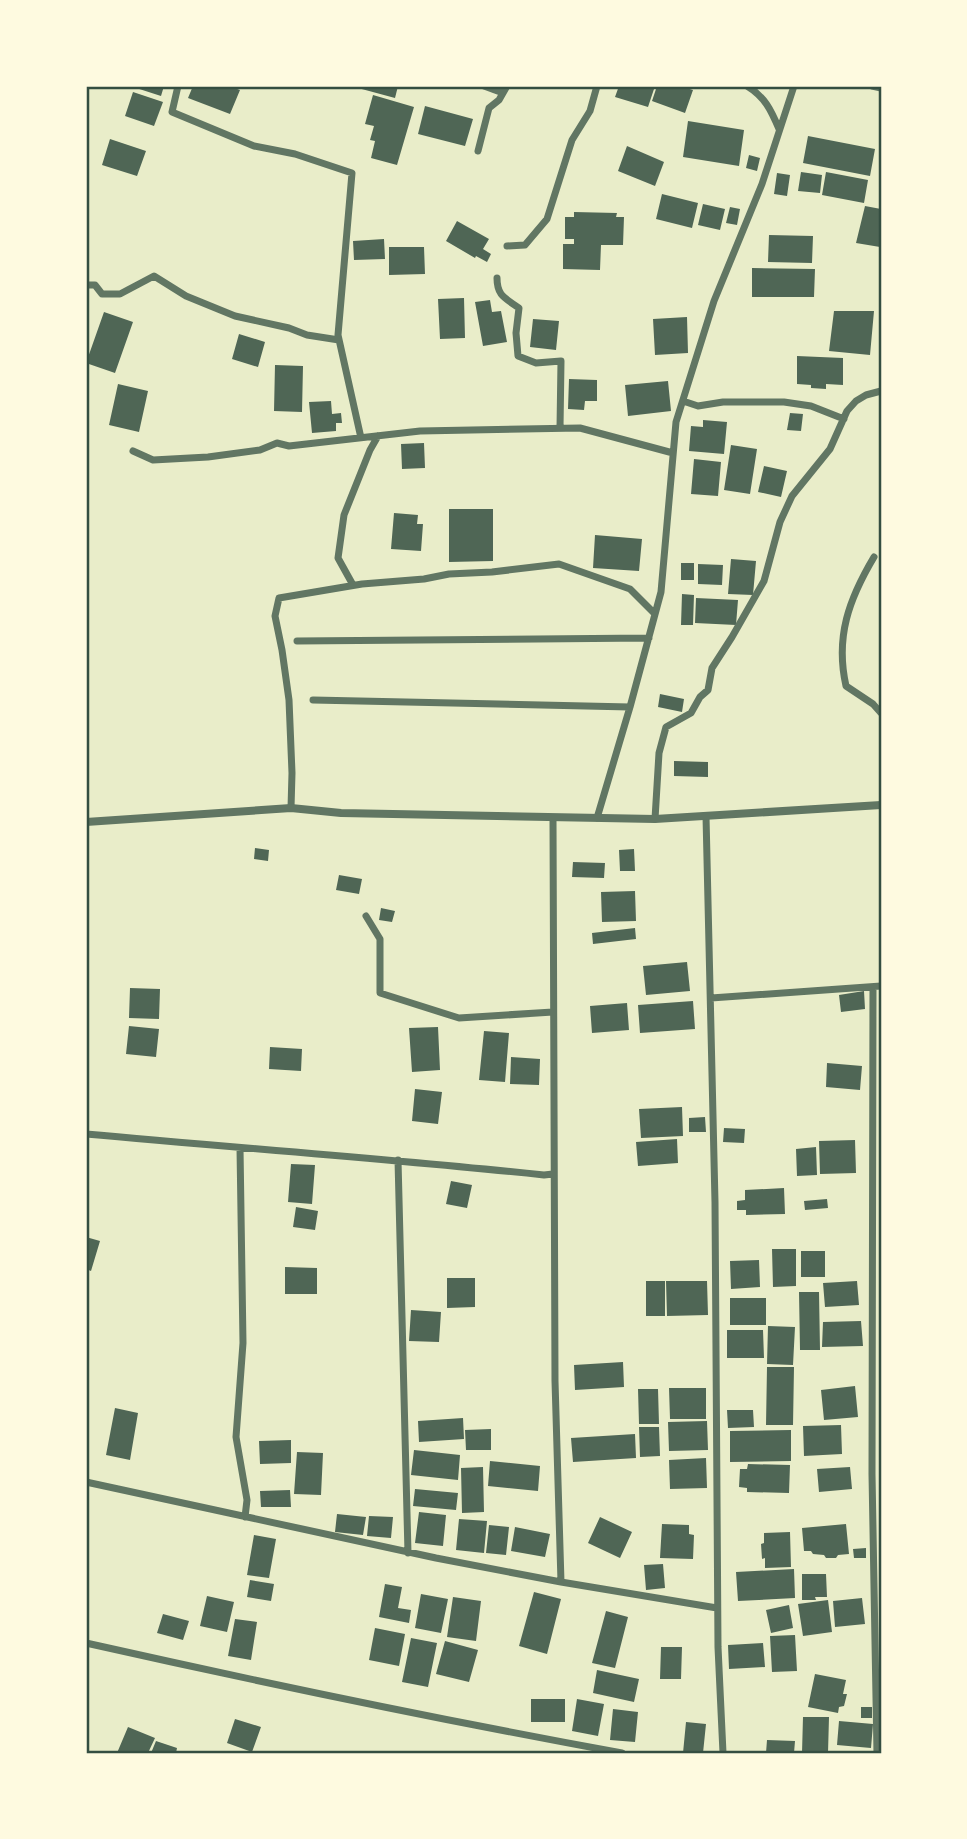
<svg xmlns="http://www.w3.org/2000/svg" width="967" height="1839" font-family="'Playfair Display',serif">
	<style>
		.building { fill: #4f6655 }
		.lines { fill: none; stroke-linecap: round; stroke-linejoin: round }
		.minor { stroke: #617663; stroke-width: 7 }
		.tertiary { stroke: #617663; stroke-width: 8 }
		.neatline { fill: none; stroke: #344e41; stroke-width: 2.5 }
	</style>
	<rect width="100%" height="100%" fill="#e9edc9"/>
	<path class="building" d="M130,86h34l-3,10z
		M193,86h36l11,4 -10,24 -42,-16z
		M358,86h40l-3,12 -37,-10z
		M619,86h36l-7,21 -33,-10z
		M657,86h23l13,4 -8,23 -33,-12z
		M133,92l30,10 -9,24 -29,-10z
		M373,95l41,12 -17,58 -26,-7 4,-17 -5,-1 4,-14 -9,-2z
		M425,106l48,13 -8,27 -47,-12z
		M688,121l56,9 -5,36 -56,-9z
		M808,136l67,13 -5,27 -67,-13z
		M110,139l36,12 -9,25 -35,-11z
		M627,146l37,16 -9,24 -37,-15z
		M749,155l11,3 -3,13 -11,-3z
		M801,172l21,3 -2,18 -22,-2z
		M826,172l42,8 -4,23 -42,-8z
		M777,173l13,2 -3,21 -13,-2z
		M662,194l36,9 -6,25 -36,-9z
		M703,204l22,5 -5,21 -22,-5z
		M865,206l16,3v30l-1,8 -24,-4z
		M730,207l10,2 -3,16 -11,-2z
		M574,212l43,1 -1,4h8l-1,28h-22l-1,25 -37,-1v-25h11v-5h-9v-22h9z
		M457,221l32,18 -6,10 8,5 -4,8 -11,-6 -1,2 -29,-17z
		M769,235l44,1 -1,27 -44,-1z
		M384,239l1,20 -31,1 -1,-19z
		M389,247h35l1,27 -36,1z
		M752,268l63,1 -1,28h-62z
		M464,298l1,40 -25,1 -2,-40z
		M490,300l2,12 9,-1 6,31 -24,4 -8,-44z
		M834,311h40l-4,44 -41,-4z
		M104,312l29,10 -18,51 -29,-10z
		M687,317l1,36 -33,2 -2,-36z
		M533,319l26,2 -3,29 -26,-3z
		M239,334l26,8 -7,25 -26,-8z
		M797,356l46,2v27l-17,-1v5l-15,-1v-3l-14,-1z
		M275,365l28,1 -1,46 -28,-1z
		M569,379l28,1v21h-12l-1,9 -16,-1z
		M668,381l3,30 -43,5 -3,-31z
		M118,384l30,7 -9,41 -30,-7z
		M331,401l1,13 9,-1 1,10h-6v8l-24,2 -3,-31z
		M790,413l13,1 -2,17 -14,-1z
		M703,420l24,2 -3,32 -35,-3 2,-25 12,1z
		M424,443l1,25 -23,1 -1,-25z
		M731,445l26,4 -7,45 -26,-4z
		M694,459l27,3 -3,34 -27,-2z
		M764,466l23,5 -6,26 -23,-5z
		M449,509h44v52l-44,1z
		M394,513l24,2 -1,9h6l-2,27 -30,-2z
		M595,535l47,4 -3,32 -46,-3z
		M731,559l25,2 -3,34 -25,-1z
		M681,563h13v17h-13z
		M698,564l25,1 -1,20 -24,-1z
		M682,594l12,1 -1,30h-12z
		M696,598l42,2 -2,25 -41,-2z
		M660,694l24,5 -2,13 -24,-5z
		M674,761l34,1v15l-34,-1z
		M255,848l14,2 -1,11 -14,-2z
		M634,849l1,22h-15l-1,-21z
		M573,862l32,1 -1,15 -32,-1z
		M339,875l23,4 -3,15 -23,-4z
		M635,891l1,30 -34,1 -1,-30z
		M381,908l14,3 -3,11 -13,-2z
		M635,928l1,11 -43,5 -1,-11z
		M687,962l3,29 -44,4 -3,-29z
		M130,988l30,1 -1,30 -30,-1z
		M864,991l1,18 -24,3 -2,-17z
		M693,1001l2,28 -55,4 -2,-28z
		M627,1003l2,27 -37,3 -2,-27z
		M129,1026l30,3 -3,28 -30,-3z
		M438,1027l2,43 -28,2 -3,-44z
		M484,1031l25,2 -4,49 -26,-2z
		M270,1047l32,2 -1,22 -32,-2z
		M511,1057l29,2 -1,26 -29,-1z
		M827,1063l35,3 -2,24 -34,-3z
		M415,1089l27,3 -4,32 -26,-3z
		M682,1107l1,29 -42,2 -2,-29z
		M705,1117l1,15h-17v-14z
		M724,1128l21,1 -1,14 -21,-1z
		M677,1139l1,24 -40,3 -2,-24z
		M855,1140l1,33 -36,1 -1,-33z
		M816,1147l1,28 -20,1 -1,-27z
		M291,1164l24,1 -3,39 -24,-2z
		M451,1181l21,4 -5,23 -21,-4z
		M784,1188l1,26 -39,1v-5h-9v-9l8,-1v-10z
		M827,1199l1,9 -23,2 -1,-9z
		M296,1207l22,4 -3,19 -22,-3z
		M86,1237l14,4 -9,30 -5,-2z
		M772,1249h24v37l-23,1z
		M801,1251h24v26h-24z
		M759,1260l1,27 -29,2 -1,-28z
		M285,1267l32,1v26h-32z
		M447,1278h28v29l-28,1z
		M646,1281h19v35h-19z
		M666,1281h41l1,34 -41,1z
		M857,1281l2,24 -34,2 -2,-24z
		M799,1292h20l1,58h-20z
		M730,1298h36v27h-36z
		M411,1310l30,2 -2,30 -30,-1z
		M861,1321l2,25 -41,1 1,-25z
		M768,1326l27,1 -2,38 -26,-1z
		M727,1330h36l1,28h-37z
		M623,1362l1,25 -49,3 -1,-25z
		M767,1367h27l-1,58h-27z
		M855,1386l3,31 -34,3 -3,-30z
		M669,1388h37v31h-36z
		M638,1389h20l1,35h-20z
		M115,1408l23,5 -8,47 -24,-5z
		M727,1410h26l1,17 -26,1z
		M463,1418l1,21 -45,3 -1,-21z
		M707,1421l1,29 -39,1 -1,-29z
		M841,1425l1,29 -38,2 -1,-30z
		M639,1427h20l1,29 -20,1z
		M491,1429v21h-25l-1,-20z
		M791,1430v31l-61,1v-31z
		M635,1434l1,24 -63,4 -2,-24z
		M291,1440v23l-31,1 -1,-23z
		M414,1450l46,5 -2,25 -47,-5z
		M297,1452l26,1 -2,42 -27,-1z
		M706,1458l1,30 -37,1 -1,-29z
		M490,1461l50,5 -2,25 -50,-5z
		M748,1464l42,1 -1,28 -42,-1v-4l-8,-1 1,-18h7z
		M483,1467l1,45 -22,1 -1,-45z
		M850,1467l2,22 -33,3 -2,-23z
		M415,1489l43,4 -2,17 -43,-4z
		M290,1490l1,17h-30l-1,-16z
		M419,1512l27,3 -3,31 -28,-3z
		M337,1514l29,3 -3,18 -28,-3z
		M369,1516l24,1 -2,21 -24,-2z
		M600,1517l32,15 -12,26 -32,-15z
		M459,1519l28,2 -3,32 -28,-3z
		M662,1524l27,1v9l5,1 -1,24 -33,-1z
		M846,1524l3,30 -11,1 -2,3h-10l-2,-3 -11,-1 -2,-3h-7l-2,-23z
		M489,1525l20,2 -3,28 -20,-2z
		M515,1527l35,7 -5,23 -34,-6z
		M790,1532l1,35 -26,1v-10l-3,1 -1,-15 3,-1v-10z
		M254,1535l22,4 -7,39 -22,-3z
		M866,1548v10h-12l-1,-9z
		M663,1564l2,24 -19,2 -2,-25z
		M794,1569l1,29 -57,3 -2,-29z
		M802,1574h24l1,23h-12l1,3h-14z
		M250,1580l24,4 -3,17 -24,-4z
		M385,1584l17,3 -4,21 13,2 -2,13 -30,-6z
		M534,1592l27,7 -14,55 -28,-8z
		M421,1594l27,5 -7,34 -26,-5z
		M207,1596l27,6 -7,30 -27,-6z
		M453,1597l28,4 -5,40 -29,-4z
		M862,1598l3,26 -30,3 -2,-26z
		M828,1600l4,32 -29,4 -5,-32z
		M789,1605l4,23 -22,5 -5,-23z
		M606,1611l22,6 -13,51 -23,-5z
		M163,1614l26,7 -6,19 -26,-7z
		M235,1619l22,3 -6,38 -23,-4z
		M375,1628l30,6 -6,32 -30,-6z
		M795,1635l2,36 -25,1 -2,-36z
		M411,1638l26,5 -9,44 -26,-5z
		M445,1641l33,9 -9,32 -33,-8z
		M763,1643l2,24 -36,2 -1,-24z
		M661,1647h21l-1,32h-21z
		M597,1670l42,9 -5,23 -41,-9z
		M815,1674l31,6 -3,14h4l-3,12 -5,1 -1,6 -30,-6z
		M531,1699h34v23h-34z
		M577,1699l27,5 -6,32 -26,-5z
		M861,1707h11v11h-11z
		M613,1709l25,3 -3,30 -25,-2z
		M803,1717h26l-1,36h-26z
		M235,1719l26,8 -9,25 -25,-9z
		M839,1721l34,3 -2,24 -34,-3z
		M686,1722l20,2 -3,29h-20z
		M128,1727l27,11 -7,15h-31z
		M767,1740l28,1 -1,12h-28z
		M156,1741l21,7 -1,5h-25z"/>
	<g class="lines">
		<path class="minor" d="M178,86l-6,26 82,34 41,8 57,19 -14,162 23,103
			M484,86l19,7
			M747,86c18,11 24,24 32,43
			M872,86l9,2
			M478,151l11,-43 10,-8 8,-14
			M507,246l18,-1 22,-26 25,-79 18,-29 7,-25
			M497,278c0,18 8,20 22,30l-3,25 2,23 18,7 25,-2 -1,67
			M86,285h9l7,9h18l34,-18 32,20 49,20 54,12 18,7 32,5
			M683,401l15,5 25,-4h61l27,4 33,13
			M133,451l20,9 55,-3 52,-7 17,-7 12,3 131,-15 160,-3 93,25
			M874,557c-25,42 -39,80 -28,129l27,18 8,9
			M353,585l-15,-27 6,-43 26,-65 8,-14
			M297,641l352,-3
			M313,700l317,7
			M291,808l1,-35 -3,-73 -7,-50 -7,-34 4,-18 83,-14 62,-5 25,-5 43,-2 67,-8 71,25 25,25
			M706,816l9,386 3,445 5,106
			M553,818l2,563 6,201
			M597,818l33,-111 31,-115 15,-170 38,-121 48,-117 32,-98
			M655,819l4,-66 7,-26 25,-14 9,-16 8,-7 4,-22 20,-31 32,-56 16,-59 12,-26 38,-47 17,-38 9,-10 10,-6 15,-4
			M366,916l14,23v54l79,25 94,-6
			M873,987l-1,487 5,279
			M711,998l170,-12
			M86,1134c153,14 306,25 458,41l9,-1
			M240,1148l3,195 -7,94 11,63 -2,17
			M398,1160l10,393
			M86,1482l350,76 125,24 156,26
			M86,1643c178,40 356,77 536,110"/>
		<path class="tertiary" d="M86,822l205,-14 50,5 314,6 226,-14"/>
	</g>
	<rect width="967" height="1839" fill="none" stroke="#fefae0" stroke-width="175"/>
	<rect x="88" y="88" width="792" height="1664" class="neatline"/>
</svg>
